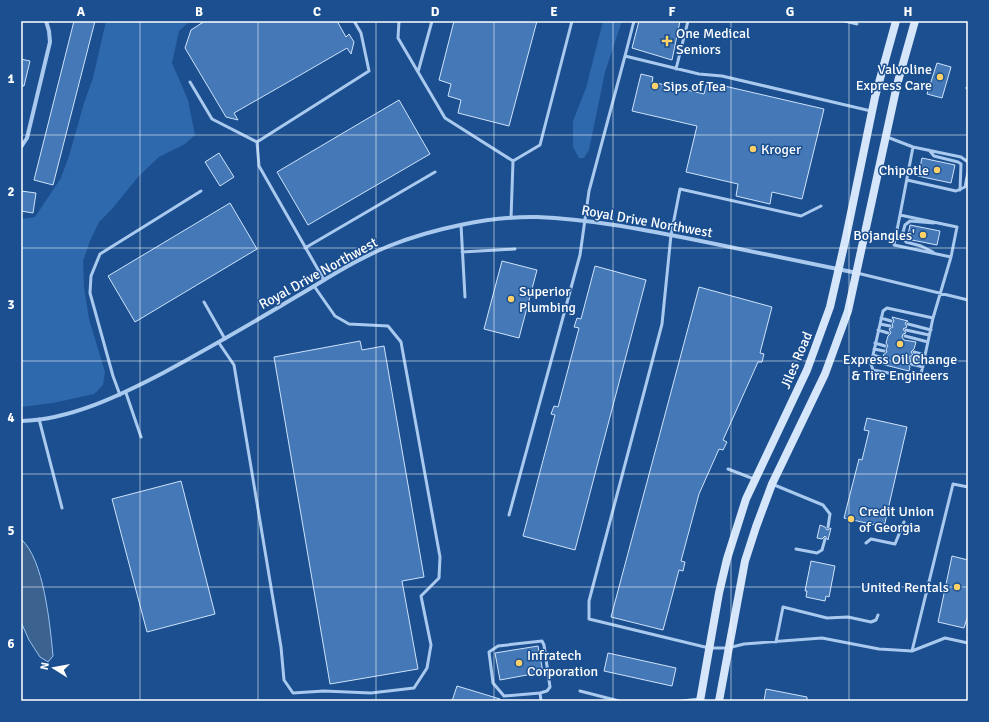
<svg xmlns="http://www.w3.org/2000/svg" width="989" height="722" font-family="Signika,sans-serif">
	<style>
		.green { fill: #2e69ad }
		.water { fill: #3c6290; stroke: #9cc4f0 }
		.building { fill: #4478b7; stroke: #cfe3fa }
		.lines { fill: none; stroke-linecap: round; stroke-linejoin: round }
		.lane { stroke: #a9c9ee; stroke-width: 3 }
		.street { stroke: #a9c9ee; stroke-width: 4 }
		.secondary { stroke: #d6e6fa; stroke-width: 8 }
		.grid { fill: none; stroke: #fff; stroke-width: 1; stroke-opacity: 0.55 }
		.poi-dot { fill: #ffd166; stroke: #1b4f8f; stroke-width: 1.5 }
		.labels { text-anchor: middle; stroke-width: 3; stroke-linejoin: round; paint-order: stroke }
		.poi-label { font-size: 14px; fill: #fff; stroke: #1b4f8f; text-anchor: start }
		.street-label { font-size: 14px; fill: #fff; stroke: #1b4f8f }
		.neatline { fill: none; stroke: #fff; stroke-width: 1.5 }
		.grid-label { font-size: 13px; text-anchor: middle; font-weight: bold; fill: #fff }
	</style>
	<rect width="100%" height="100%" fill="#1b4f8f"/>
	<path class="green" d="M106,21h84l-11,10 -7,32 16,37 7,35 -10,9 -26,13 -21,20 -25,31 -14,14 -9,19 -7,20 1,26 5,32 16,53 -2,13 -9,9 -41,9 -32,4v-188l14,-2 26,-39 8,-22 15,-53 9,-25z
		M603,21h19l-17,51 -16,78 -5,8h-5l-6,-11v-26l13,-33z"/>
	<path class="water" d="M21,539c23,20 29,86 32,117l-5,6 -8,-5 -11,-17 -8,-18z"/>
	<path class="building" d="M74,21h21l-42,164 -19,-5z
		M205,21h132l9,16 3,-3 5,8 -3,12 -4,-6 -64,37 -49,28 4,7 -12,-3 -41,-69 6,-18z
		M454,21h83l-28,105 -51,-13 3,-13 -13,-4 3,-12 -12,-4z
		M639,21h41l-8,39 -40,-12z
		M21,59l9,2 -6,25h-3z
		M937,63l14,4 -9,31 -15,-4z
		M641,74l12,3 -1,5 52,12 3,-12 117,27 -22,90 -30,-7 -2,12 -34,-8 2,-12 -52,-12 11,-46 -65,-15z
		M399,100l31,54 -122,71 -31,-53z
		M219,153l15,24 -14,9 -15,-24z
		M922,158l33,7 -4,18 -33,-7z
		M21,191l15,2 -3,20 -12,-2z
		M230,203l27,46 -122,73 -27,-46z
		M910,225l30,6 -3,14 -30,-6z
		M502,261l35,9 -18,68 -35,-9z
		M595,266l51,14 -71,270 -52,-14 32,-121 -4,-1 3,-8 4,1 21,-79 -5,-1 3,-9 4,1z
		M699,287l73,20 -12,46 4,1 -2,8h-4l-35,78 4,2 -4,8 -4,-1 -20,45 -18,67 4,1 -2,9 -4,-1 -16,60 -52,-13z
		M892,317l16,4 -3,2 2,4 -4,2 3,4 -3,1 -1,3 2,3 12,2 -2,7 -3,3 2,3 -4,2 2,4 -3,3 2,3 -1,4 -28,-7 1,-3 4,-3 -3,-3 4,-3 -1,-3 2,-3 -2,-3 2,-7 3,-3 -2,-4 4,-2 -1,-3 2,-3z
		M360,341l2,9 22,-4 40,231 -22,4 16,88 -88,15 -56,-327z
		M867,418l40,9 -23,100 -40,-9 15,-59 3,1 7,-29 -5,-1z
		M181,481l34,133 -68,18 -35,-133z
		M820,525l5,2 2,3 4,-2 -3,12 -3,-4 -3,3 -5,-1z
		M952,556l16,4v55l-4,13 -26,-6z
		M811,561l24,5 -6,31 -3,-1 -1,5 -19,-4 1,-6h-2z
		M538,646l5,26 -43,8 -5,-27z
		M608,653l68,15 -4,18 -68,-15z
		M457,686l43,13v2h-48z
		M766,689l41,8v4h-43z"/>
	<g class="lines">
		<path class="lane" d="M399,21l-1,17 47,80 68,43
			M845,21l12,3
			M625,56l9,-35
			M676,69l12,-48
			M418,72l14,-51
			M190,82l22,37 45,23
			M967,88l1,1
			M887,137l26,10 48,10 7,5
			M929,150l5,6 24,6 3,2 -1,26
			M513,161l27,-16 32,-124
			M907,180l49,11 9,-4 3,-15
			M821,206l-20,10 -121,-27 -9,46 -9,89 -73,277v18l120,29h19l16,-4 78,-6 57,11 33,2 33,-13 23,5
			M900,215l13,-68
			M511,218l2,-57
			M461,225l4,72
			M305,248l130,-76
			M462,252l53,-3
			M933,252l-12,-6 -15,-4 -4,-6 3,-11 5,-4 24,2
			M857,273l111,27
			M324,280l-65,-114 -2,-24 112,-71 -8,-38 -7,-12
			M204,302l21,37
			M881,318l10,3
			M933,318l-46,-10 -4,3 -12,53 2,6 47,9 13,-61 18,-61 6,-30 -57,-12 -6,30 57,12
			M880,324l10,2
			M908,324l23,6
			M878,330l10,3
			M906,330l23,5
			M905,336l23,6
			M219,343l15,22 47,282 3,33 9,13 31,-2 47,2 43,-5 13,-20 4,-23 -10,-49 18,-18 1,-21 -39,-215 -13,-16 -39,-2 -14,-8 -21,-30
			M875,343l10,3
			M874,349l10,2
			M914,352l11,3
			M873,355l10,3
			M912,358l12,2
			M911,364l12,3
			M126,393l15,44
			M120,395l-7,-19 -23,-83 1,-17 9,-22 101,-63
			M39,419l23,89
			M728,469l26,10
			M772,484l51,21 7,9 -2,13
			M509,515l71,-260 9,-64 36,-135 74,18 23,2 149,35
			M866,543l5,-4 24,5 9,-22
			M796,549l21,4 5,-3 3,-11
			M776,642l7,-35 44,11 21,-1 23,5 5,-2 2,-5
			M912,651l41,-167 15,3
			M580,691l39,10
			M540,693l-36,3 -11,-13 -4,-31 9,-6 44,-5 2,4 6,42 -3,4 -7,2 1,8
			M682,701l18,-2"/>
		<path class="street" d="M21,147l6,-9 23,-96 -1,-11 -3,-10
			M21,421c49,-1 100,-26 142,-48 46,-25 91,-51 136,-78 29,-17 58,-36 90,-49 43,-17 101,-30 148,-29 52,2 103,12 154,22 55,11 110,23 166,34"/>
		<path class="secondary" d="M700,701l19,-108 8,-34 19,-60 61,-129 23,-63 16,-70 29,-140 21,-76
			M719,701l26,-140 11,-34 16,-43 53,-110 23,-63 49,-226 18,-64"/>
	</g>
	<path class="grid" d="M140,21v680M258,21v680M376,21v680M494,21v680M613,21v680M731,21v680M849,21v680M21,135h947M21,248h947M21,361h947M21,474h947M21,587h947"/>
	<g class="poi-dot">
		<path d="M665 35h4v4h4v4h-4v4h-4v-4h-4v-4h4z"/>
		<circle cx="940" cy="77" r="4"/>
		<circle cx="655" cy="86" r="4"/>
		<circle cx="753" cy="149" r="4"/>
		<circle cx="937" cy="170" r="4"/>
		<circle cx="923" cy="235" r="4"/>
		<circle cx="511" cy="299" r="4"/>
		<circle cx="900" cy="344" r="4"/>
		<circle cx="851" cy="519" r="4"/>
		<circle cx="957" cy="587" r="4"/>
		<circle cx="519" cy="663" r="4"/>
	</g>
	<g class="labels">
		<g class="poi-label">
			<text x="676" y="38">One Medical<tspan x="676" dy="16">Seniors</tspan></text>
			<text x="932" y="74" text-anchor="end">Valvoline<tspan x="932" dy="16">Express Care</tspan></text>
			<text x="663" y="91">Sips of Tea</text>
			<text x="761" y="154">Kroger</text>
			<text x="929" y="175" text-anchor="end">Chipotle</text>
			<text x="915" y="240" text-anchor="end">Bojangles'</text>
			<text x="519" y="296">Superior<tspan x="519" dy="16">Plumbing</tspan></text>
			<text x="900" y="364" text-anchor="middle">Express Oil Change<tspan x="900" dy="16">&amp; Tire Engineers</tspan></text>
			<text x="859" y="516">Credit Union<tspan x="859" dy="16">of Georgia</tspan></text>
			<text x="949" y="592" text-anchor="end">United Rentals</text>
			<text x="527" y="660">Infratech<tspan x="527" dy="16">Corporation</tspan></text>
		</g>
		<g class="street-label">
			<text transform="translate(647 221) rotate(10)" y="5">Royal Drive Northwest</text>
			<text transform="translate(318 273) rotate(-29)" y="5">Royal Drive Northwest</text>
			<text transform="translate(796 360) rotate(-67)" y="5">Jiles Road</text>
		</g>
	</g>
	<rect width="989" height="722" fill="none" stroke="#1b4f8f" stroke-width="44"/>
	<g transform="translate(54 668) rotate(281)" stroke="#1b4f8f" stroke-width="3" paint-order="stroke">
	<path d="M0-3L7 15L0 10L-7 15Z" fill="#ffffff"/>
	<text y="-6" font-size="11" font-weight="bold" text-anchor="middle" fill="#ffffff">N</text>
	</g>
	<rect x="22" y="22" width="945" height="678" class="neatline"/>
	<g class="grid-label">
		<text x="81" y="16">A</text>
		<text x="199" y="16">B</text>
		<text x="317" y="16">C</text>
		<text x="435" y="16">D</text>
		<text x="554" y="16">E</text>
		<text x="672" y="16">F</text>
		<text x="790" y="16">G</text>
		<text x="908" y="16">H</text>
		<text x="11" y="83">1</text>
		<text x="11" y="196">2</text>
		<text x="11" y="309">3</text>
		<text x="11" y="422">4</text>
		<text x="11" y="535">5</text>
		<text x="11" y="648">6</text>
	</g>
</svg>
